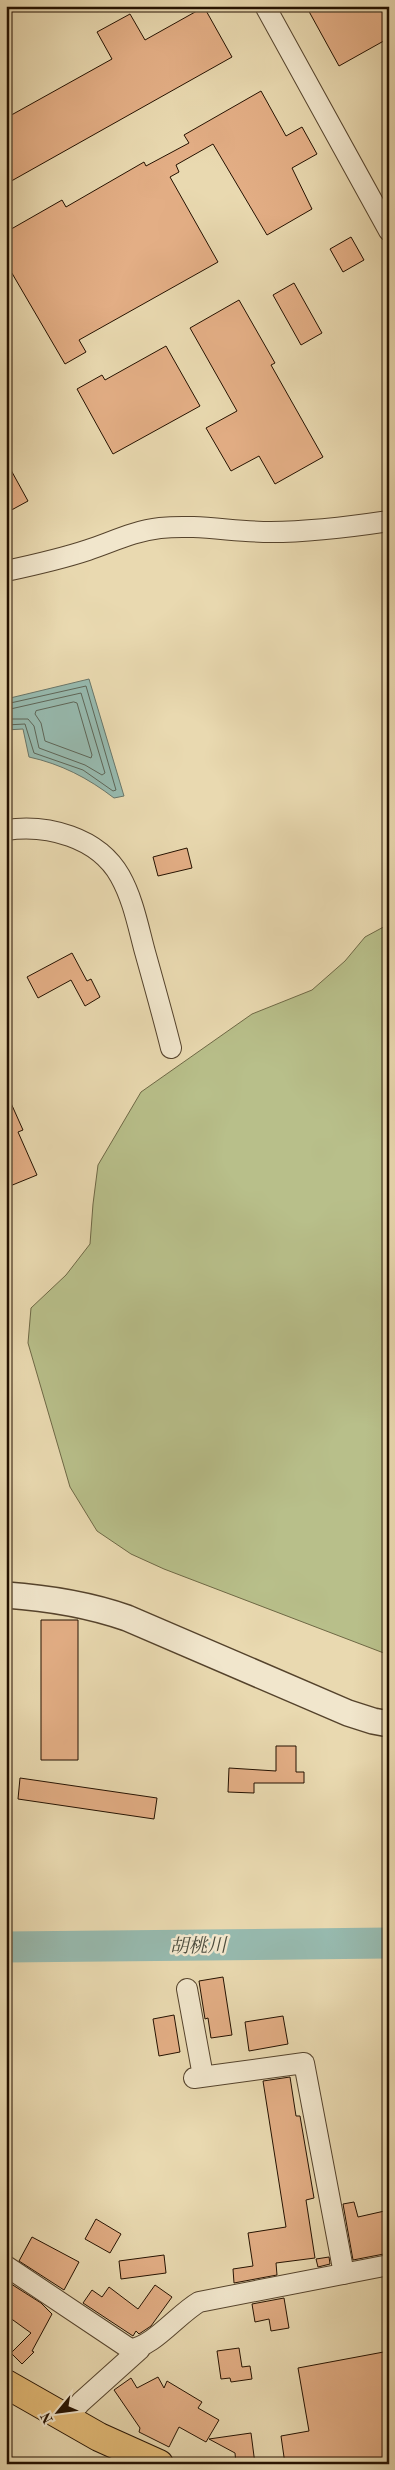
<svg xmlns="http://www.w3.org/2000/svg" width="395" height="2470" font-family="'Old Standard TT','Noto Serif JP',serif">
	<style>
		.green { fill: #b8bf8a; stroke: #6e6845 }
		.water { fill: #97baaf; stroke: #697669 }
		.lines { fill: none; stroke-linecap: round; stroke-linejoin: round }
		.shore { stroke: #5e6658; stroke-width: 1 }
		.river { stroke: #97baaf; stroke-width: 31 }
		.building { fill: #e3ae85; stroke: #241100 }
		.minor-casing { stroke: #55432c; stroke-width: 22 }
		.tertiary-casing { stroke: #55432c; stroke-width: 28 }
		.primary-casing { stroke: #241100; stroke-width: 30 }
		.minor { stroke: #f1e6cc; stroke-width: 20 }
		.tertiary { stroke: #f1e6cc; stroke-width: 25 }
		.primary { stroke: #e4bc78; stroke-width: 28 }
		.labels { text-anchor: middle; stroke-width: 5; stroke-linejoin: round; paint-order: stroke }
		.water-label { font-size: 19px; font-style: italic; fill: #4c4c3d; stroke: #f1e6cc }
	</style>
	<rect width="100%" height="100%" fill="#e9d9b0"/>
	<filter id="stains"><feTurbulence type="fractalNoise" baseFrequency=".004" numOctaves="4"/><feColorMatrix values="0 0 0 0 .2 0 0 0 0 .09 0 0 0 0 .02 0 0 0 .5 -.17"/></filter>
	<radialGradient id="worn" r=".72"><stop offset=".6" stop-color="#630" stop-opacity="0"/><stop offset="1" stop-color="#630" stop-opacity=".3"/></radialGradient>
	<path class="green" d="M389,924v731l-225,-86 -33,-15 -34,-23 -27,-44 -42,-144 3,-35 35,-33 24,-31 3,-40 5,-39 43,-73 111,-78 60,-24 33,-29 20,-24z"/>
	<path class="water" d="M89,679l35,117 -10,2c-26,-20 -53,-34 -85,-41l-6,-28 -17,1v-31z"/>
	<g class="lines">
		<path class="shore" d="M74,702l3,1 15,52 -1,3 -46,-17 -4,-18 -6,-9 1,-3z
			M6,704l80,-18 30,104 -3,1 -30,-21 -49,-17 -9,-29 -19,1
			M6,710l75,-17 24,80 -3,2 -17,-10 -46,-17 -5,-22 -6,-7h-22"/>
		<path class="river" d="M6,1947l383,-4"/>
	</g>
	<path class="building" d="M306,6h77l6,11v21l-50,28z
		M204,7l28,50 -226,127v-66l106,-59 -15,-27 33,-18 15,26z
		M261,91l25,45 16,-9 15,27 -25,14 20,41 -45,26 -54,-91 -37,21 3,7 -9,5 48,85 -139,78 7,12 -21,12 -59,-101v-31l56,-32 4,7 78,-45 2,4 43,-23 -5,-8z
		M351,237l13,23 -21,12 -13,-23z
		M294,283l28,50 -21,12 -28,-50z
		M239,300l36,63 -4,2 52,92 -48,27 -16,-28 -28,15 -25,-43 31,-17 -47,-83z
		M166,346l34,60 -87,48 -36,-65 25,-14 3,5z
		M6,461l22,40 -22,12z
		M187,848l5,20 -34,8 -5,-19z
		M72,953l15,28 4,-2 9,18 -15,9 -14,-26 -33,18 -11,-21z
		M6,1092l17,38 -5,2 19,43 -27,11 -4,-9z
		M41,1620h37v140h-37z
		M276,1746h20v26h8v11h-50v10l-26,-1 1,-24 47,3z
		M20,1778l137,20 -3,21 -136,-20z
		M223,1977l9,58 -21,3 -3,-20 -3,1 -6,-38z
		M174,2015l6,37 -21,4 -6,-37z
		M283,2016l5,28 -39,7 -4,-29z
		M290,2077l6,39h4l14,82 -8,2 9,58 -39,5 1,12 -43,8 -1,-14 20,-3 -5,-33 38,-6 -23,-146z
		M354,2202l4,15 31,-7v43l-36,7 -10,-56z
		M96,2219l25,15 -11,19 -25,-14z
		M32,2237l47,25 -15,28 -45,-29z
		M164,2255l2,18 -45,6 -2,-18z
		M329,2257l1,7 -12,3 -2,-8z
		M8,2282l33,21 11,11 -20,37 2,1 -12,12 -11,-11 20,-20 -25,-18z
		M155,2285l17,12 -21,29 -12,8 -3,-3 -3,5 -50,-33 9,-13 10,7 7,-10 29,22z
		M284,2298l5,30 -18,3 -2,-12 -14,3 -3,-18z
		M239,2348l3,19 8,-1 2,13 -21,3 -1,-4 -9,1 -4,-28z
		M389,2351v113h-104l-4,-28 28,-5 -11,-63z
		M158,2377l6,11 3,-7 35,21 -4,6 21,12 -13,22 -27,-15 -10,20 -30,-15 1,-4 -26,-38 17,-12 6,10z
		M251,2433l4,31h-19l-1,-11 -26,-14z"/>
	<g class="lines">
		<g class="minor-casing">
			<path id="minor" d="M265,6l124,225
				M6,571c28,-6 55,-12 82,-21 24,-8 46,-19 72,-22 37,-4 74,4 111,4 40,0 78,-5 118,-11
				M6,830c41,-6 92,7 114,46 13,23 18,50 25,76 9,32 18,64 26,96
				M187,1989l16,87
				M194,2078l110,-15 40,211
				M6,2266l124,83c22,-1 48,-35 69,-47l190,-37
				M66,2419l15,-17 59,-53"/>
		</g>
		<g class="tertiary-casing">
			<path id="tertiary" d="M6,1595c42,3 81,9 121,23l221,95 25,8 16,3"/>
		</g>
		<g class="primary-casing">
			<path id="primary" d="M6,2384l93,53 60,27"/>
		</g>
		<use href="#minor" class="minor"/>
		<use href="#tertiary" class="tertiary"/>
		<use href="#primary" class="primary"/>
	</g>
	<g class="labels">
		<g class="water-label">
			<text transform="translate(198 1945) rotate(-1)" y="7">胡桃川</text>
		</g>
	</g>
	<rect width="395" height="2470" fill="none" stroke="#e9d9b0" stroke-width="25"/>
	<rect x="8" y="8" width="380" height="2455" fill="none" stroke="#241100" stroke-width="2.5"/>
	<rect x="12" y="12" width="370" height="2445" fill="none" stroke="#241100"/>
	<g transform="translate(58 2412) rotate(241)" stroke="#f1e6cc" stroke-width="4" paint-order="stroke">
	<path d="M0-4L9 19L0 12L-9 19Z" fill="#241100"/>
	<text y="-8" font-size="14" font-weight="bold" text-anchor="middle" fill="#241100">N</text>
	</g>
	<rect width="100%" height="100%" filter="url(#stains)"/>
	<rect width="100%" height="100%" fill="url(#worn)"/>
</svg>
